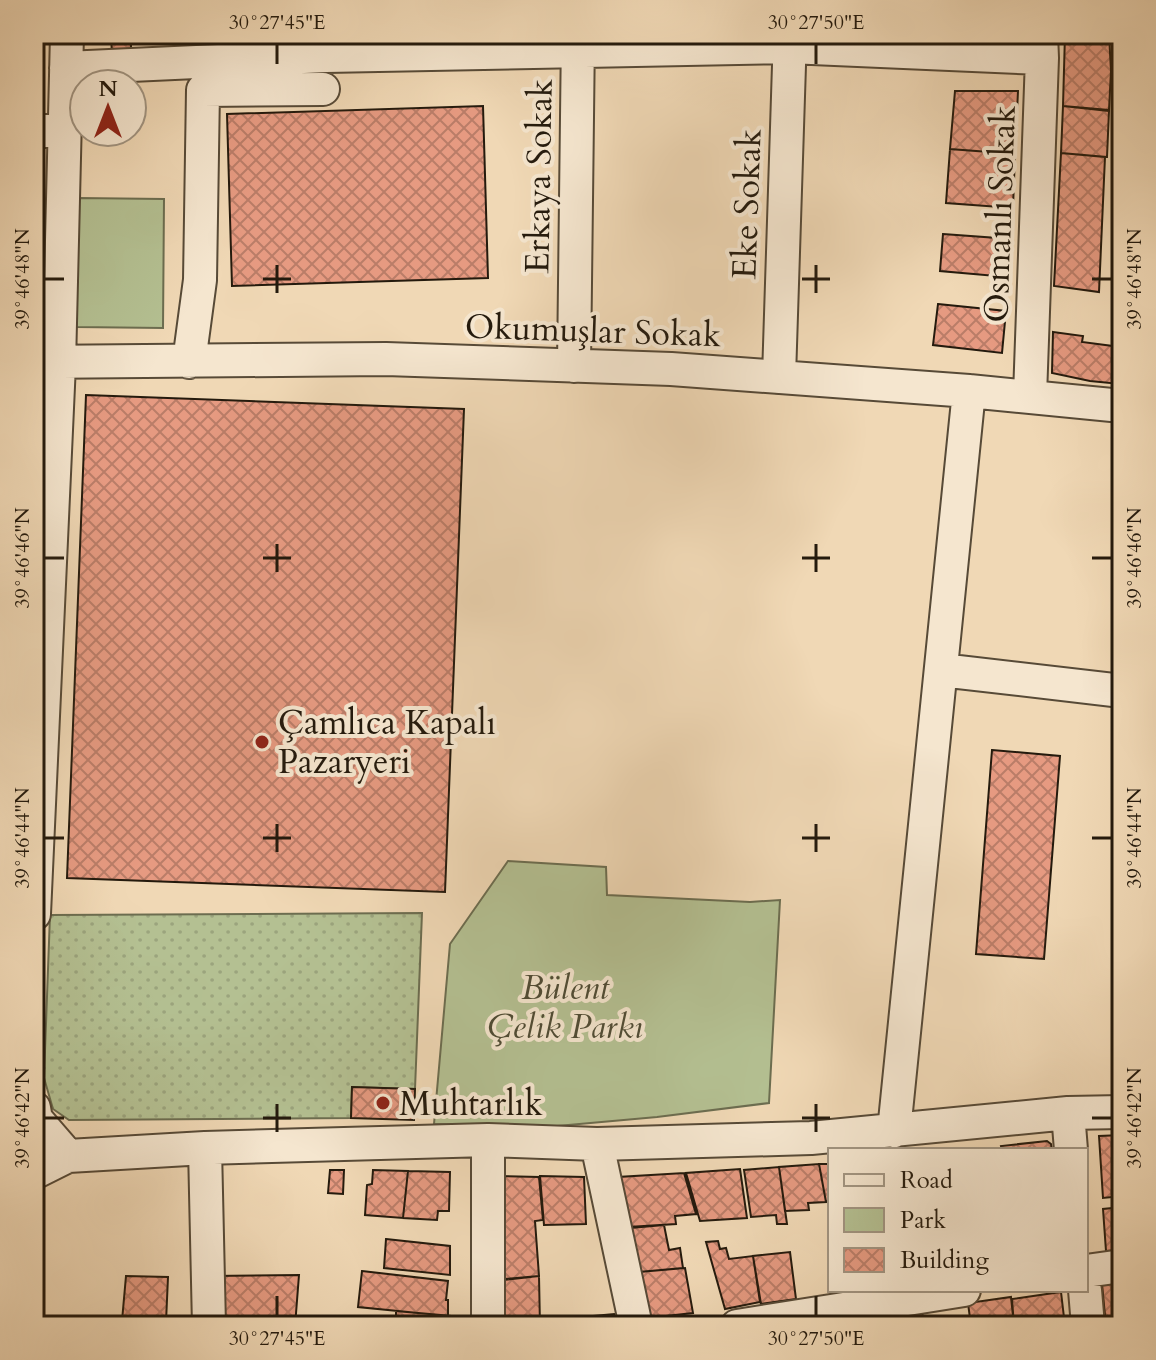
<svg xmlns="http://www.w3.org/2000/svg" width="1156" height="1360" font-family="Cardo,serif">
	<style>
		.grass { fill: url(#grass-dots); stroke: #6c6d50; stroke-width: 2 }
		.park { fill: #b4c092; stroke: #6c6d50; stroke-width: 2 }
		.building { fill: url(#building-cross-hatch); stroke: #241a0d; stroke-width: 2 }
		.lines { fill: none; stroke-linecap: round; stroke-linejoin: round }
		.minor-casing { stroke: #574a37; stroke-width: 36 }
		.minor { stroke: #f5e6cf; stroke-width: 32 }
		.ticks { fill: none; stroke: #241a0d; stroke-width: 3 }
		.poi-dot { fill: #8f2418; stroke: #f5e6cf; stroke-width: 3 }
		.labels { text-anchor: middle; stroke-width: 8; stroke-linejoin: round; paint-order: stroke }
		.street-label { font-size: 34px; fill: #241a0d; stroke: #f5e6cf }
		.poi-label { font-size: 34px; fill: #241a0d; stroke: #f5e6cf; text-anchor: start }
		.park-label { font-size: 34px; font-style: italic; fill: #4f4c35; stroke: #f5e6cf }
		.neatline { fill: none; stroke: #241a0d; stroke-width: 3 }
		.ticks-label { font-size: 20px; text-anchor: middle; fill: #241a0d }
	</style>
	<defs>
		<pattern id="grass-dots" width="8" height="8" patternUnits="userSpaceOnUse" patternTransform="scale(2)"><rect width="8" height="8" fill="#b4c092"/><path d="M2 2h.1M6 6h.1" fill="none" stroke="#9ba47d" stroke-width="1.8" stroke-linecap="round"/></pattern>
		<pattern id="building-cross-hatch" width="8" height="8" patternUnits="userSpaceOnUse" patternTransform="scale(2)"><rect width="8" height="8" fill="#e69a81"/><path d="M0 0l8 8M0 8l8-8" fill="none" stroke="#ba7d68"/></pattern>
	</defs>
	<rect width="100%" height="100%" fill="#f0d8b5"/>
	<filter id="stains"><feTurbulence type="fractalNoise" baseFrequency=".0025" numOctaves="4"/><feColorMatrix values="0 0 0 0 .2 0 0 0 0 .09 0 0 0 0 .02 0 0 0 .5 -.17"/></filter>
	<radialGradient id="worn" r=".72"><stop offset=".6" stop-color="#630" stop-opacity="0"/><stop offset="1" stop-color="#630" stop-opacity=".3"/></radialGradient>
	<path class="grass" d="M422,913l-7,176 -63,-2 -1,31 -282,2 -16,-11 -9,-31 6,-163z"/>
	<path class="park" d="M78,198l86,1 -1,129 -87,-1z
		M508,861l98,6 1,28 143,7 30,-2 -11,203 -112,14 -122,11 -101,-4 16,-180z"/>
	<path class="building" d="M111,34h20v21h-19z
		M143,34h127v4l-127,5z
		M360,34h109l-109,2z
		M469,34h68v2h-68z
		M1065,34h44l2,37 -2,39 -46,-4z
		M955,91h63l-3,63 -65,-5z
		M483,106l5,172 -256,8 -5,-172z
		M1063,106l46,5 -2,46 -46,-4z
		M950,149l65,5 -2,54 -67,-5z
		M1061,153l44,4 -6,135 -45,-6z
		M943,234l68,5 -4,38 -67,-6z
		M938,304l68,7 -4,42 -69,-8z
		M1121,312h1v71h-2z
		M1053,332l30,4 -1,6 38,5v37l-30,-3 -38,-8z
		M86,395l378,14 -19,483 -378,-14z
		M992,750l68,6 -16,203 -68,-5z
		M352,1087l63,2 -1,31 -63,-2z
		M1122,1135v61l-19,2 -4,-62z
		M1047,1141l4,3 1,6h-50l-1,-4z
		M819,1164h11v37l-4,1z
		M819,1164l7,38 -18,1 1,7 -24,1 -6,-44z
		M779,1167l8,57h-10l-1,-9 -25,2 -7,-47z
		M740,1169l7,49 -47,3 -14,-48z
		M330,1170h14l-1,24 -15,-1z
		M373,1170l35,1 -5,47 -38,-3 2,-30 5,-1z
		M408,1171l42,1 -1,39h-11l-1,9 -34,-2z
		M684,1173l12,41 -21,2 1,8 -48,3 -10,-50z
		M493,1176l46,1 4,43 -8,1 4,55 -45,4z
		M540,1176l44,1 2,47 -42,1z
		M1122,1207v43l-16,1 -3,-42z
		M664,1225l5,25 11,-2 3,20 -44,4 -9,-44z
		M386,1239l64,7v29l-66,-7z
		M718,1241l2,8 6,-1 3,11 24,-3 7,46 -35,7 -19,-67z
		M790,1252l6,47 -35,5 -8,-48z
		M685,1268l8,45 -45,5 -9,-46z
		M362,1271l86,10 -2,19h2v16l-90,-9z
		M299,1275l-4,51h-84l-1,-50z
		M126,1276l42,1 -2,45 -44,-1z
		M539,1276l1,50h-45l-1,-45z
		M1122,1281v45h-16l-4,-42z
		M1061,1292l4,34h-51l-2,-27z
		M1011,1297l3,29h-43l-3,-23z
		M396,1311l55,5v10h-55z
		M922,1311l2,15h-46l-1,-9 15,-2v3l7,-1v-3z
		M614,1314l2,12h-43l-1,-8z
		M125,1321l41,1v4h-41z"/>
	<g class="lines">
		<g class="minor-casing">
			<path id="minor" d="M66,68l260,-12 463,-9 253,11
				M34,131h31
				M34,362l352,-3 285,10 298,22 153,15
				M189,362l11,-82 3,-190 120,-1
				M574,366l4,-332
				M779,377l11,-343
				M1030,396l12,-338 -1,-24
				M941,670l181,21
				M34,914l25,-550 8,-330
				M34,1108l2,11 32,37
				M1068,1113l3,37
				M894,1131l75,-740
				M488,1140v186
				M597,1144l39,182
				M205,1148l4,178
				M34,1173l34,-17 137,-8 283,-8 109,4 214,-6 257,-25 54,-1
				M1086,1271l36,-5
				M1085,1290l3,36
				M737,1326l227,-36"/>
		</g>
		<use href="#minor" class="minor"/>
	</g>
	<path class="ticks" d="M277,44v20M816,44v20M277,265v28M816,265v28M44,279h20M263,279h28M802,279h28M1092,279h20M277,544v28M816,544v28M44,558h20M263,558h28M802,558h28M1092,558h20M277,824v28M816,824v28M44,838h20M263,838h28M802,838h28M1092,838h20M277,1104v28M816,1104v28M44,1118h20M263,1118h28M802,1118h28M1092,1118h20M277,1296v20M816,1296v20"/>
	<g class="poi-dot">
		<circle cx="262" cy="742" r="8"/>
		<circle cx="383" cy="1103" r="8"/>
	</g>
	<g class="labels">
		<g class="street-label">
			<text transform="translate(538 176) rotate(-89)" y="12">Erkaya Sokak</text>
			<text transform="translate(746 204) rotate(-88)" y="12">Eke Sokak</text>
			<text transform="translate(999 214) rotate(-88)" y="12">Osmanlı Sokak</text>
			<text transform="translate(593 330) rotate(2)" y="12">Okumuşlar Sokak</text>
		</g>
		<g class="poi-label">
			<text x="278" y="734">Çamlıca Kapalı<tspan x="278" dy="39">Pazaryeri</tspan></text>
			<text x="399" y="1115">Muhtarlık</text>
		</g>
		<g class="park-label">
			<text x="565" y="999">Bülent<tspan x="565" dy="39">Çelik Parkı</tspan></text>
		</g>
	</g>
	<rect width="1156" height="1360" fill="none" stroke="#f0d8b5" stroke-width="88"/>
	<rect x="828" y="1148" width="260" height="144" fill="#f5e6cf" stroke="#a19481" stroke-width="2"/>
	<rect x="844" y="1174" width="40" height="12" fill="#f5e6cf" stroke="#a19481" stroke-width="2"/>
	<text x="900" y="1188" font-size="24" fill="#241a0d">Road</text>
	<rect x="844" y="1208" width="40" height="24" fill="#b4c092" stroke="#a19481" stroke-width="2"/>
	<text x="900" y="1228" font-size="24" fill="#241a0d">Park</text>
	<rect x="844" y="1248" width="40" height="24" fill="url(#building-cross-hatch)" stroke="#a19481" stroke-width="2"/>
	<text x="900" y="1268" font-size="24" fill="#241a0d">Building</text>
	<g transform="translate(108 108)"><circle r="38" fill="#f5e6cf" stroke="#a19481" stroke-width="2"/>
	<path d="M0-6L14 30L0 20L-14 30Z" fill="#8f2418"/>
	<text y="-12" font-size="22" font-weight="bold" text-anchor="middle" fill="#241a0d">N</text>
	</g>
	<rect x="44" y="44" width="1068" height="1272" class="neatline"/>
	<g class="ticks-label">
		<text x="277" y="29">30°27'45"E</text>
		<text x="816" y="29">30°27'50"E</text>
		<text transform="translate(22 279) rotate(-90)" y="7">39°46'48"N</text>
		<text transform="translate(1134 279) rotate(-90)" y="7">39°46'48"N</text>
		<text transform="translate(22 558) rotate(-90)" y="7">39°46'46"N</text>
		<text transform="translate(1134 558) rotate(-90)" y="7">39°46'46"N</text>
		<text transform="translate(22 838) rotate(-90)" y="7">39°46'44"N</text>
		<text transform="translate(1134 838) rotate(-90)" y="7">39°46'44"N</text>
		<text transform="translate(22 1118) rotate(-90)" y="7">39°46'42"N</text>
		<text transform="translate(1134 1118) rotate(-90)" y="7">39°46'42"N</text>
		<text x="277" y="1345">30°27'45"E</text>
		<text x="816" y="1345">30°27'50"E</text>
	</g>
	<rect width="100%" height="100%" filter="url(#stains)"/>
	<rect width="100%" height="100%" fill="url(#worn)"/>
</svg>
